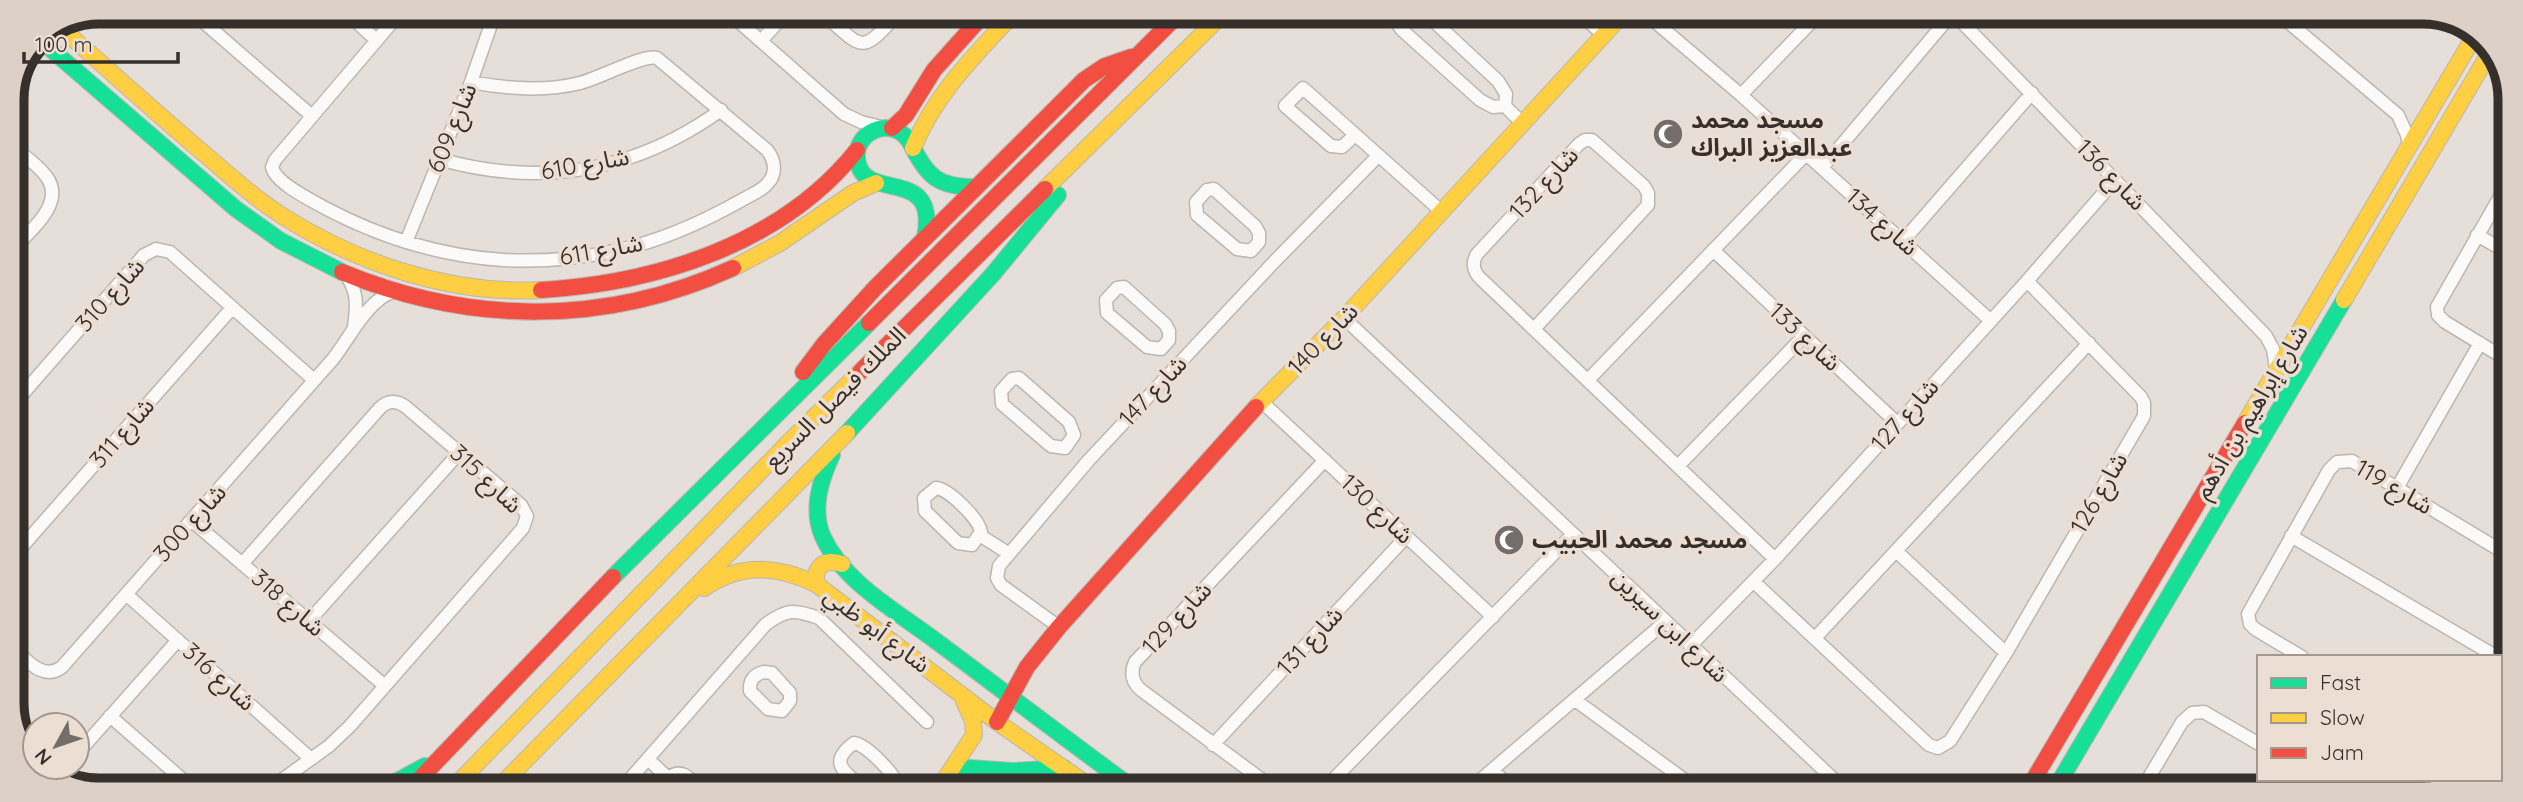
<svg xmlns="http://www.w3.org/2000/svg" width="2523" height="802" font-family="Quicksand,'Noto Sans Arabic',sans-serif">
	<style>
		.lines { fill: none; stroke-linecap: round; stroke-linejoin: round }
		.street-casing { stroke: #bcb6b1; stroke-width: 15 }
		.fast-casing { stroke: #bcb6b1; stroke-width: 18 }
		.slow-casing { stroke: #bcb6b1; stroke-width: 18 }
		.jam-casing { stroke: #bcb6b1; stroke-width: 18 }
		.street { stroke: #fbfaf9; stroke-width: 12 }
		.fast { stroke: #16e098; stroke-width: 16 }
		.slow { stroke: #ffcf43; stroke-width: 16 }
		.jam { stroke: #f24e42; stroke-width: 16 }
		.labels { text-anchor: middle; stroke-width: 7; stroke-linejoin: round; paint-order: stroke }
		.poi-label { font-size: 24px; font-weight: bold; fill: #36302c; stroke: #ecded3; text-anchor: start }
		.street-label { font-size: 24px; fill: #36302c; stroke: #ecded3 }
		.rim { fill: none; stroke: #36302c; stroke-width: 9 }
	</style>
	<rect width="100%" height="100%" fill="#e6dfd9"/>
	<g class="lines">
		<g class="street-casing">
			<path id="street" d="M192,12l120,104
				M347,13l29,27
				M400,13l-125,147 -3,7c3,16 39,33 53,41 55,29 115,48 178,52 37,2 74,-1 111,-9 45,-9 87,-28 128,-51 8,-5 20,-9 26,-17 9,-10 7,-23 -1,-33l-110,-92c-14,-4 -57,20 -77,25 -36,9 -73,6 -109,-1
				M729,13l115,101 17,8 20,5
				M822,13c41,35 38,44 76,0
				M1396,14v8l6,8 78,70 13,7 12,-1 1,-12 -8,-13 -72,-67
				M1581,14l23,22
				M1646,14l95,81 250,226
				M1955,15l311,321 7,13 3,20
				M2280,15l118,100 9,20 2,11
				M761,41l25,-28
				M1741,95l77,-80
				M1505,106l18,18
				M1355,135l-13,12 -11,-1 -46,-40 18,-18 138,123
				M12,146c11,9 25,18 34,30 21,27 -17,56 -34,74
				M439,159c102,29 196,13 282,-49
				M1822,168l129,-153
				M1214,189l41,37 4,7v9l-8,9 -14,-2 -40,-34 -1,-13 11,-12z
				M2477,235l33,19
				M1903,241l129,-148
				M406,242l65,-160 24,-69
				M1713,250l184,173
				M346,275c12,17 11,31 8,51
				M1124,287l41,37 4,7v9l-8,9 -14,-2 -40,-34 -1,-13 11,-12z
				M1344,318l500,471
				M1534,329l114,-124v-12l-4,-7 -52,-46h-7l-6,4 -102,110c-5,8 -4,17 3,24 98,94 197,187 295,281
				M2509,361l-64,-39 -7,-7 -1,-8 73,-128
				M1019,378l50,44 5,13 -9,13 -14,-2 -49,-42 -1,-13 11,-12z
				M1588,380l218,-226
				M1261,401l232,216
				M12,406l132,-151 12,-6 14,3 144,128
				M1678,466l126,-130
				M936,488c13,1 43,31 45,44l-9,13 -14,-2 -33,-32 -1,-13z
				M2397,488l83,-145
				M192,521l193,165
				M981,536l27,17
				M2291,536l206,121
				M1896,551l110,102
				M12,558l220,-250
				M242,564l137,-155c8,-9 18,-9 27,-2l115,98 6,11 -4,12 -173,198 -21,20 -57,41
				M1754,582l175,163 9,3 12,-7 56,-88 138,-237v-13l-3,-6 -114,-116
				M126,594l185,165
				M309,621l150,-168
				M1059,627l-58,-42 -4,-7 2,-12 89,-105 185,-198 105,-107
				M1815,638l274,-295
				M1690,646l85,-87 252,-278 88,-101
				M12,647c14,12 31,35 50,20l271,-308c16,-20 35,-60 60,-67
				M2302,657l-47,-28 -5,-5 -2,-10 81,-144 8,-8 15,-1 156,94
				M764,672l8,1 18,20v8l-8,10 -14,-2 -18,-18c-1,-10 4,-17 14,-19z
				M1575,700l122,89
				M110,716l81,71
				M1213,745l193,-208
				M77,754l101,-114
				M649,760l19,18
				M1492,771l23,18
				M58,775l8,-8
				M2319,779l17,11
				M623,787l143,-163c21,-15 28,-15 53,-6l108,104
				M664,787l4,-9c13,-10 21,-1 30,9
				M863,788c-18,-16 -36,-25 -9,-45 13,2 42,32 45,45
				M1273,788l-132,-98c-9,-8 -11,-17 -6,-28l190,-202
				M1325,788l248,-254
				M1471,788l194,-166
				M2142,789l40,-67 10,-9 12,-1 55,32"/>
		</g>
		<g class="fast-casing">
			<path id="fast" d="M38,38l198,171 45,32 61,31
				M925,237c13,-67 -51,-39 -65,-68 -16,-35 35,-59 52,-23 15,30 26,41 62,41
				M847,433l146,-159 65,-79
				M832,455c-12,26 -21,55 -9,82 21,46 75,75 113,104 66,49 131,99 197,147
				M613,577l256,-254
				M949,776l21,-8 43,3 51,-3
				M386,787l39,-21
				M2055,789l289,-489"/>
		</g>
		<g class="slow-casing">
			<path id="slow" d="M61,28c47,41 93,83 140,123 27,23 53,47 83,66 75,47 168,78 257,73
				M913,148c22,-54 62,-93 101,-135
				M1045,189l178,-175
				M733,268l47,-25 73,-50 23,-10
				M2344,300l149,-253
				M1256,407l88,-89 279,-304
				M2245,423l230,-388
				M816,584c-2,-18 9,-26 26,-20
				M704,588c36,-25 73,-23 112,-4l181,138 95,66
				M454,787l336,-346 70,-69
				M499,787l348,-354
				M939,788l35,-53 -1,-14 -9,-20"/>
		</g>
		<g class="jam-casing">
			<path id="jam" d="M892,128l14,-13 28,-45 51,-57
				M342,272c128,53 264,54 391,-4
				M541,290c116,-7 241,-46 316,-140
				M869,323l310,-309
				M803,372l21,-28 51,-56 209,-208 21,-14 26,-9
				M860,372l185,-183
				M997,722l30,-55 32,-40 197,-220
				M412,787l201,-210
				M2028,789l217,-366"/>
		</g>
		<use href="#street" class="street"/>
		<use href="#fast" class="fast"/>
		<use href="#slow" class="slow"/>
		<use href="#jam" class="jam"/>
	</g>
	<defs>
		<g id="mosque-disc" transform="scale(1.575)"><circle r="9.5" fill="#746d69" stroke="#ecded3"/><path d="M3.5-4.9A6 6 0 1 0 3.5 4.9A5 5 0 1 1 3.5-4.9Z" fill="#fff"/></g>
	</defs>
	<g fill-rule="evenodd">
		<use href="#mosque-disc" x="1668" y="134"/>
		<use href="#mosque-disc" x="1509" y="540"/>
	</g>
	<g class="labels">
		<g class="poi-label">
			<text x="1691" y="128">مسجد محمد<tspan x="1691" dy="28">عبدالعزيز البراك</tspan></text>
			<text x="1532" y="548">مسجد محمد الحبيب</text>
		</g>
		<g class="street-label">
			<text transform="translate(452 128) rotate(-68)" y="8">شارع 609</text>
			<text transform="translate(585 164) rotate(-10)" y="8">شارع 610</text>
			<text transform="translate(2111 175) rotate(46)" y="8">شارع 136</text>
			<text transform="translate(1544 183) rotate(-47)" y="8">شارع 132</text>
			<text transform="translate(1882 222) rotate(42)" y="8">شارع 134</text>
			<text transform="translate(601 250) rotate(-10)" y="8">شارع 611</text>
			<text transform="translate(110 295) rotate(-48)" y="8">شارع 310</text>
			<text transform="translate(1805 337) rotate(43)" y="8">شارع 133</text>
			<text transform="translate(1323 339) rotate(-46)" y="8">شارع 140</text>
			<text transform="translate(1153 391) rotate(-47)" y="8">شارع 147</text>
			<text transform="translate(835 398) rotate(-45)" y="8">الملك فيصل السريع</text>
			<text transform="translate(2251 412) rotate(-59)" y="8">شارع إبراهيم بن أدهم</text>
			<text transform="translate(1905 415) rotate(-48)" y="8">شارع 127</text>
			<text transform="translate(122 433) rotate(-49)" y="8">شارع 311</text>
			<text transform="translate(486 479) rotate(43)" y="8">شارع 315</text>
			<text transform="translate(2394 487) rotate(30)" y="8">شارع 119</text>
			<text transform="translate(2099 493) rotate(-60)" y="8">شارع 126</text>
			<text transform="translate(1377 509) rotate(43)" y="8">شارع 130</text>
			<text transform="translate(190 523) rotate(-48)" y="8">شارع 300</text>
			<text transform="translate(288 603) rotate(41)" y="8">شارع 318</text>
			<text transform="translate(1177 618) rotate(-47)" y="8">شارع 129</text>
			<text transform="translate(1670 626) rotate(44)" y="8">شارع ابن سيرين</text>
			<text transform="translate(877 630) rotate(37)" y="8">شارع أبو ظبي</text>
			<text transform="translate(1310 641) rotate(-47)" y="8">شارع 131</text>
			<text transform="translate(219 677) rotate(42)" y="8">شارع 316</text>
		</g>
	</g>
	<path d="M0 0H2523V802H0ZM99 24H2423A75 75 0 0 1 2498 99V703A75 75 0 0 1 2423 778H99A75 75 0 0 1 24 703V99A75 75 0 0 1 99 24Z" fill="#ddd0c6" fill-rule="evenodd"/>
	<path class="rim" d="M99 24H2423A75 75 0 0 1 2498 99V703A75 75 0 0 1 2423 778H99A75 75 0 0 1 24 703V99A75 75 0 0 1 99 24Z"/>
	<rect x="2257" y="655" width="245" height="126" fill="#ecded3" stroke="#a39890" stroke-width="2"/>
	<rect x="2271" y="678" width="35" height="10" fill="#16e098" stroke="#a39890" stroke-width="2"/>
	<text x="2320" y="690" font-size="21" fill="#36302c">Fast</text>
	<rect x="2271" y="713" width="35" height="10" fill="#ffcf43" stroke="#a39890" stroke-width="2"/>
	<text x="2320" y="725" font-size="21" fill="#36302c">Slow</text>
	<rect x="2271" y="748" width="35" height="10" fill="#f24e42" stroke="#a39890" stroke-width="2"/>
	<text x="2320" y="760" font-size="21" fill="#36302c">Jam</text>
	<g transform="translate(56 746) rotate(230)"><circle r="33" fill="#ecded3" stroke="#a39890" stroke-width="2"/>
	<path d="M0-5L12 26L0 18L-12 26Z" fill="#746d69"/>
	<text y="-10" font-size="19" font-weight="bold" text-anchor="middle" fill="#36302c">N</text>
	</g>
	<path d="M24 52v10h154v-10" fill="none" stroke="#36302c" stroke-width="3.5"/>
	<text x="35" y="52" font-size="21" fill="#36302c" stroke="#ecded3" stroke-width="5" paint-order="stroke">100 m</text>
</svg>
